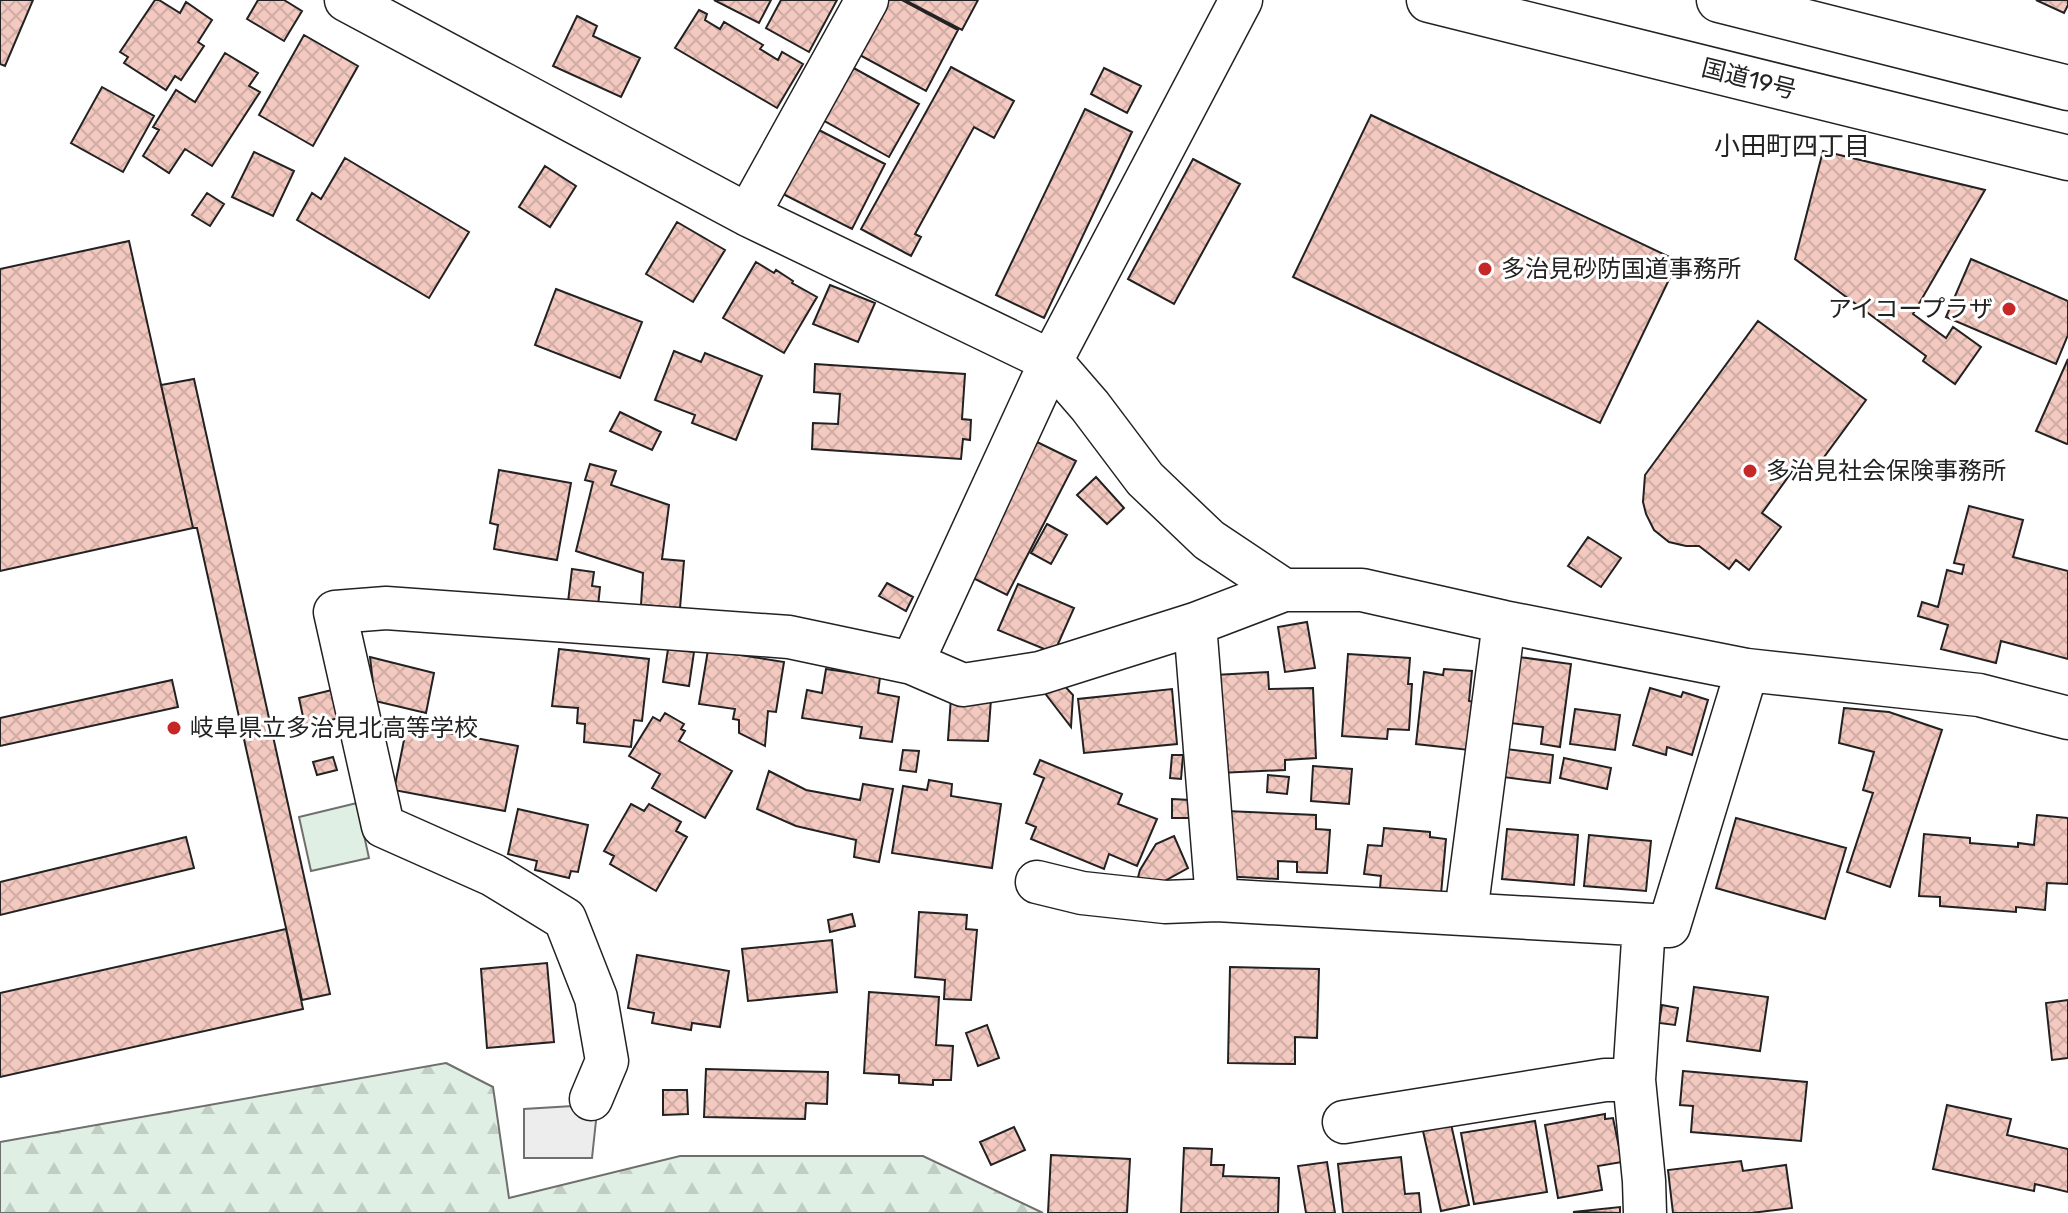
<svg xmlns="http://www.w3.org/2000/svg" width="2068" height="1213" font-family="Rubik,'Noto Sans JP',sans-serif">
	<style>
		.forest { fill: url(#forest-firs); stroke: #6f6f6f; stroke-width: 2 }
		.garden { fill: #e0efe3; stroke: #6f6f6f; stroke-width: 2 }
		.parking { fill: #ededed; stroke: #6f6f6f; stroke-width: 2 }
		.building { fill: url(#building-cross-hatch); stroke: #222; stroke-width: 2 }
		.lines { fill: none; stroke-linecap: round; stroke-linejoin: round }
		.street-casing { stroke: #222; stroke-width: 45 }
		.highway-casing { stroke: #222; stroke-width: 47 }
		.street { stroke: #fff; stroke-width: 42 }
		.highway { stroke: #fff; stroke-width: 44 }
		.poi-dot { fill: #c62828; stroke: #fff; stroke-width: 3 }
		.labels { text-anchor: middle; stroke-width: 6; stroke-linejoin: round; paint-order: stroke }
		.street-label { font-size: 24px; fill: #222; stroke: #fff }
		.poi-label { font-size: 24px; fill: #222; stroke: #fff; text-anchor: start }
		.neighbourhood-label { font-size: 26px; fill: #222; stroke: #fff }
	</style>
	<defs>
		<pattern id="forest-firs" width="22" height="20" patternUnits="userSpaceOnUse" patternTransform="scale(2)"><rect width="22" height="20" fill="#e0efe3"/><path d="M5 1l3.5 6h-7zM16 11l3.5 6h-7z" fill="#c0cdc2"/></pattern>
		<pattern id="building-cross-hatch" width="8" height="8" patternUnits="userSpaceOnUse" patternTransform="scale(2)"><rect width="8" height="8" fill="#f3c9c0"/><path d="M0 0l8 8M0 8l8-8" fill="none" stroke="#d0aca5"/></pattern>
	</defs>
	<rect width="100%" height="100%" fill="#fff"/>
	<path class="forest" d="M446,1063l47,24 16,111 171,-42h243l120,57h-1043v-71z"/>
	<path class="garden" d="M357,803l12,55 -58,13 -12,-54z"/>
	<path class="parking" d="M598,1102l-6,56h-68v-49l49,-3z"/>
	<path class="building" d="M0,0h33l-28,66 -5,-2z
		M155,0h4l21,13 6,-11 26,18 -14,22 6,4 -23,34 -6,-4 -9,14 -42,-27 4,-6 -8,-5z
		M258,0h26l18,11 -18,30 -37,-22z
		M714,0h57l-12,23z
		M781,0h56l-28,52 -43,-24z
		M884,0h18l56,30 -32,61 -70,-38z
		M905,0h73l-16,30z
		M2036,0h32v5l-4,8z
		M699,10l8,4 -2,6 15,9 4,-7 39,23 -3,4 18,11 4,-8 21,12 -26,44 -102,-60z
		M577,16l20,10 -4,10 47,22 -19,39 -68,-31z
		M304,35l54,31 -45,80 -54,-31z
		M225,53l33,20 -9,13 11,6 -48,74 -27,-17 -16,24 -26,-17 16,-26 -6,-3 23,-37 19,12z
		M850,66l69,38 -30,53 -68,-38z
		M951,67l63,34 -20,37 -20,-11 -59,107 6,3 -10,19 -50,-27z
		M1104,68l37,18 -14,27 -36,-19z
		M102,87l52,29 -31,56 -52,-29z
		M1085,109l47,23 -88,186 -48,-23z
		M1371,115l307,146 -78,162 -307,-146z
		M815,128l70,36 -33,65 -71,-36z
		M1823,151l162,39 -72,124 33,24 7,-11 28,20 -26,37 -32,-23 3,-5 -131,-97z
		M254,152l40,19 -21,45 -41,-19z
		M345,158l124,74 -40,66 -132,-78 15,-27 9,6z
		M1193,159l47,25 -66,120 -46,-25z
		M545,166l31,20 -26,41 -31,-20z
		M207,193l17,11 -14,22 -18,-11z
		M677,222l48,28 -32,52 -47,-28z
		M129,241l64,287 -193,43v-302z
		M1971,259l97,42v34l-12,29 -110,-47z
		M756,262l18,11 2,-3 17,11 -1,2 25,14 -33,56 -61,-35z
		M830,285l45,18 -17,39 -45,-18z
		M556,289l86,33 -22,56 -85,-33z
		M1758,321l108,79 -53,72 -14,-10 -37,51 19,14 -32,43 -13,-10 -7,9 -30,-23h-13l-17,-4 -15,-12 -8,-16 -3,-12 2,-27z
		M674,351l27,11 4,-9 57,23 -26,64 -44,-17 3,-8 -40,-15z
		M2068,359v84l-1,1 -31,-13z
		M815,364l150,10 -3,45 9,1 -1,20 -7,-1 -2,20 -149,-10 1,-26 25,1 2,-30 -26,-2z
		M194,379l136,615 -28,6 -105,-472h-4l-32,-143z
		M620,412l41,20 -9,18 -42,-19z
		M1037,442l39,19 -69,134 -38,-19z
		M590,464l26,7 -5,14 58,20 -7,54 22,2 -4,47 -39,-3 2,-32 -67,-22 17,-69 -8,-2z
		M499,470l72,13 -14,77 -63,-11 4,-24 -8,-2z
		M1096,477l28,31 -17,16 -30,-29z
		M1969,506l54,14 -10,37 55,14v88l-67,-18 -5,22 -55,-14 7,-24 -30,-9 4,-14 16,5 9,-37 15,4 2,-9 -10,-2z
		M1047,524l20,11 -16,29 -20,-11z
		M1588,537l33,21 -20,29 -33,-21z
		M572,569l22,3 -2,14 8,1 -2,19 -30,-4z
		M887,583l26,14 -7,14 -27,-15z
		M1018,584l56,24 -20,45 -56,-23z
		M1307,622l8,46 -30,4 -7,-45z
		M559,649l90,10 -7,62 -8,-1 -3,27 -47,-5 1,-18 -8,-1 1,-15 -26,-2z
		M668,649l26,3 -5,34 -26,-4z
		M708,650l76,12 -8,50 -8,-1 -3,35 -26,-13v-13l-6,-1 2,-10 -36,-5z
		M1348,654l62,4 -2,26h4l-3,46 -21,-1 -1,10 -45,-3z
		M1512,656l59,8 -11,83 -19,-3 2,-17 -41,-5z
		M370,657l64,16 -8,40 -51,-12z
		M826,669l54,8 -2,16 21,4 -7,45 -32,-4 2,-11 -60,-9 5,-28 15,3z
		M1444,669l28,2 -3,30 5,1 -5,48 -53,-6 8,-72 19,3z
		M1268,672l1,17 44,-1 3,70 -31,2v10l-66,3 -4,-98z
		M172,680l6,27 -178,39v-28z
		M1060,681l13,14 -2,32 -27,-35z
		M1650,688l31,9 2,-5 25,8 -16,55 -25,-8 -1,8 -33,-10z
		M1172,689l5,55 -93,9 -6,-54z
		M332,690l7,28 -34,8 -6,-28z
		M951,697l40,2 -3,42 -40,-1z
		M1844,708l45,4 53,18 -52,157 -43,-15 26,-79 -10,-3 11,-38 -35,-9z
		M1575,709l45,6 -5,35 -45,-6z
		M665,713l19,11 -3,5 4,2 -6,10 53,30 -27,47 -53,-30 8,-14 -31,-18 24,-39 7,4z
		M407,725l111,21 -13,65 -111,-21z
		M1506,749l47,6 -3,28 -47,-6z
		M903,750l16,1 -3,21 -16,-2z
		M1172,755h11l-2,24 -11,-1z
		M333,757l4,13 -20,5 -4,-13z
		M1564,758l47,10 -4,21 -47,-11z
		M1040,760l82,34 -4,10 39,15 -20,47 -28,-12 -5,15 -73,-30 5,-12 -10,-4 18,-45 -10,-4z
		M1313,766l39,3 -3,35 -38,-3z
		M769,771l37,19 54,10 3,-16 30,5 -14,73 -25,-5 2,-17 -60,-14 -39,-17z
		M1268,775l21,2 -2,17 -20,-2z
		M929,780l23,4 -1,12 50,8 -9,64 -100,-15 11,-67 24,4z
		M1172,799l18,1 -1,18h-17z
		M631,804l13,7 5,-7 32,18 -5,9 11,6 -31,54 -46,-27 4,-8 -10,-5z
		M518,809l70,16 -10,47 -7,-1 -2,7 -34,-8 2,-9 -29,-7z
		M1226,811l90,4v14l14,1 -3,43 -30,-1v-10l-19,-1v18l-55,-3z
		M2037,815l31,3v66l-21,-1 -2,27 -29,-3v5l-76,-6v-9l-21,-1 5,-62 46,4v5l48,4v-4l16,2z
		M1736,818l110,30 -21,71 -109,-31z
		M1384,828l46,4v5l16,2 -5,55 -61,-6 1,-12 -17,-2 4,-29 14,1z
		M1507,829l71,6 -4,50 -72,-6z
		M1589,835l62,6 -5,50 -62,-5z
		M1174,836l14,32 -27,15 -24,-2 3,-11 16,-26z
		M186,837l8,31 -194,47v-33z
		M919,912l48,3 -1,14 11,1 -6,70 -27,-1 1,-19 -30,-3z
		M852,914l3,12 -25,6 -2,-12z
		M286,929l17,80 -303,68v-84z
		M832,940l5,52 -89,9 -6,-52z
		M637,955l92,16 -9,56 -28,-4 -1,7 -39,-7 2,-10 -26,-5z
		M547,963l7,79 -67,6 -6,-79z
		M1230,967l89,2 -2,69 -22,-1v27l-67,-1z
		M1694,987l74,10 -8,54 -73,-10z
		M869,992l70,5 -3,48 17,1 -2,34h-18v5l-34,-2v-8l-35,-2z
		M2068,1000v58l-16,2 -6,-57z
		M1662,1005l16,3 -3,17 -16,-2z
		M987,1025l12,33 -21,8 -12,-33z
		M706,1069l122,3 -1,32 -21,-1 -1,16 -101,-2z
		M1683,1071l124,11 -6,59 -110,-9 2,-26 -13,-1z
		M663,1090h24l1,24 -25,1z
		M1947,1105l64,14 -4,16 61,14v43l-33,-8 -1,7 -101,-22z
		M1605,1114v5l8,-1 9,44 -24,4 4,24 -44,8 -13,-73z
		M1535,1121l12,71 -73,12 -13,-71z
		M1451,1124l18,81 -28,6 -18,-80z
		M1014,1127l11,23 -34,15 -11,-23z
		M1184,1148l28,1 -1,16h13l-1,11 56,2 -1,35h-97z
		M1051,1155l79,4 -3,54h-79z
		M1401,1157l4,37 14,-1 2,20h-78l-5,-49z
		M1741,1161l2,10 43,-6 6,43 -41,5h-78l-5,-43z
		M1327,1162l8,51h-29l-8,-47z
		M1620,1207v6l-47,-1z"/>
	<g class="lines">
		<g class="street-casing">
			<path id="street" d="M346,0l402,215 303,146 39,45 55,73 64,61 75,50
				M748,215l119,-215
				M1195,624l22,276 452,26 78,-256
				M912,663l139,-302 190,-361
				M1037,882l45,11 83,9 52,-2
				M1466,913l38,-291
				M1644,925l-10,155 10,101 1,32
				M591,1099l16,-38 -11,-63 -31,-79 -72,-44 -110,-49 -48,-214 51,-4 403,29 123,26 51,22 77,-12 155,-49 89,-34h78l142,32 243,48 232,25 89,23
				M1344,1122l261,-42h29"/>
		</g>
		<g class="highway-casing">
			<path id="highway" d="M1429,0l639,158
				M1719,0l349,88"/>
		</g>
		<use href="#street" class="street"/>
		<use href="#highway" class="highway"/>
	</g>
	<g class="poi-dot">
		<circle cx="1485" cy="269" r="8"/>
		<circle cx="2009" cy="309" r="8"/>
		<circle cx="1750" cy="471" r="8"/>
		<circle cx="174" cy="728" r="8"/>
	</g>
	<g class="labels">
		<g class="street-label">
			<text transform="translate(1749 79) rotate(14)" y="8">国道19号</text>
		</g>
		<g class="poi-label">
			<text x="1501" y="277">多治見砂防国道事務所</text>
			<text x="1993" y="317" text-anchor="end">アイコープラザ</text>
			<text x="1766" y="479">多治見社会保険事務所</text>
			<text x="190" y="736">岐阜県立多治見北高等学校</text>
		</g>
		<g class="neighbourhood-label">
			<text x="1792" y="155">小田町四丁目</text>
		</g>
	</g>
</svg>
